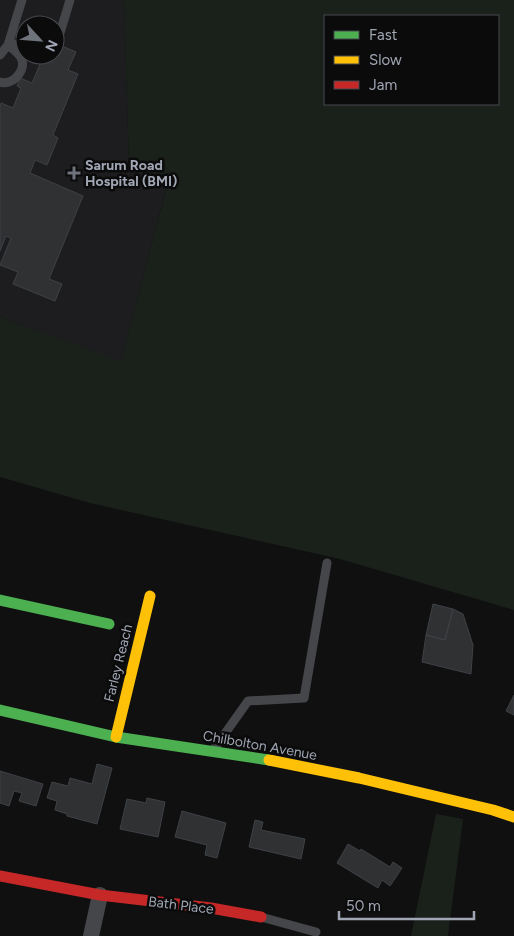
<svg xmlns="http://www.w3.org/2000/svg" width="514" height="936" font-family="Figtree,sans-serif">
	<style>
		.built { fill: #1d1d1f; fill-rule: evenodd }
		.green { fill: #1a211b; fill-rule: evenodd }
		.building { fill: #303133; stroke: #3e4145 }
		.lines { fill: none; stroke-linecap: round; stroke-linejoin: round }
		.lane { stroke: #444649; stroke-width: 9 }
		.street { stroke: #444649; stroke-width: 16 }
		.fast { stroke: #4caf50; stroke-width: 11 }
		.slow { stroke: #ffc107; stroke-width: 11 }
		.jam { stroke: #c62828; stroke-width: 11 }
		.poi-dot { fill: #6e727a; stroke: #0b0b0c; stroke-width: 2 }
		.labels { text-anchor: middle; stroke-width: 5; stroke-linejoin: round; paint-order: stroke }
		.poi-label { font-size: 14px; font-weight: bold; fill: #a0a6b3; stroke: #0b0b0c; text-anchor: start }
		.street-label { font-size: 14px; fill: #a0a6b3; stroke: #0b0b0c }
	</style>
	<rect width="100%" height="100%" fill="#101011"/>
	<path class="built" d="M0,0h124l5,165 39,16 -47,181 -121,-45zM25,25h30v30h-30z"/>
	<path class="green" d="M124,0h390v610l-174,-51 -250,-56 -90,-26v-160l121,44 47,-179 -39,-17zM325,16h173v88h-173z
		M436,814l27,5 -15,117h-37z"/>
	<path class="building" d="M55,43l21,9 -8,18 10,4 -25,61 5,3 -11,27 -12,-5 -5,13 53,23 -34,83 13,5 -7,17 -42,-17 5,-12 -18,-7 11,-27 -5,-2 -6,15v-144l1,-4 12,5 8,-20 -4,-2 3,-8 12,5 12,-28h11z
		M433,604l20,5 -8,31 -19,-5z
		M453,609l10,5 10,31 -2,29 -49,-12 4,-27 19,5z
		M514,695v20l-8,-4z
		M97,764l15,4 -15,56 -30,-8v-2l-12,-4 2,-9 -10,-3 5,-16 16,4 2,-8 22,6z
		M0,771l43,13 -7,22 -17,-5 3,-8 -8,-2 -5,15 -9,-3z
		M147,798l18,4 -7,35 -38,-8 7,-30 19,4z
		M182,811l44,12 -9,35 -12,-3 2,-10 -32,-8z
		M255,820l8,2 -2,8 44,9 -4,20 -52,-12z
		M348,844l12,7 1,-2 29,18 3,-5 9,6 -12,18 -8,-6 -4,8 -41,-25z"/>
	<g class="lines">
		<path class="lane" d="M55,37l5,-4 10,-33
			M8,45l17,-1
			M0,55l8,-10 14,-45
			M0,82c12,4 25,-10 22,-22 -2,-6 -9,-11 -14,-15
			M214,749l34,-48 56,-3 23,-135
			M261,917l55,15"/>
		<path class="street" d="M91,936l9,-41"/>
		<path class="fast" d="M0,600l109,24
			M0,710l116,27 153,23"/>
		<path class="slow" d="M116,737l34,-141
			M269,760l90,18 134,32 21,7"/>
		<path class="jam" d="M0,876l100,19 111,13 50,9"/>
	</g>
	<path class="poi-dot" d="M71.5 165.5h5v5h5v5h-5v5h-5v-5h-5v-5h5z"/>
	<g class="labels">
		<g class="poi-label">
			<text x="85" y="170">Sarum Road<tspan x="85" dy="16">Hospital (BMI)</tspan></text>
		</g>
		<g class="street-label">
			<text transform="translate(118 663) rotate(-76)" y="5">Farley Reach</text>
			<text transform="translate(260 745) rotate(10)" y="5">Chilbolton Avenue</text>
			<text transform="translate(181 905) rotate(7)" y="5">Bath Place</text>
		</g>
	</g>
	<rect x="324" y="15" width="175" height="90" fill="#0b0b0c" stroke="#47494f"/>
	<rect x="334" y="31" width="25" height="8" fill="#4caf50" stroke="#47494f"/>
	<text x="369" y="40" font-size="15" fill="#a0a6b3">Fast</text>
	<rect x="334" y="56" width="25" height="8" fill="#ffc107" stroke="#47494f"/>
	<text x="369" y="65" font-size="15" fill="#a0a6b3">Slow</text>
	<rect x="334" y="81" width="25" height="8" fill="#c62828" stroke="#47494f"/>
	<text x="369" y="90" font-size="15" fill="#a0a6b3">Jam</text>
	<g transform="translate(40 40) rotate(116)"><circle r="24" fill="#0b0b0c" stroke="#47494f"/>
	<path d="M0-4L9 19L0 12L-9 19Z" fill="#6e727a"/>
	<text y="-8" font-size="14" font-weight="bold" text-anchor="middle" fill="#a0a6b3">N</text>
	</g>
	<path d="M339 911v8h135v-8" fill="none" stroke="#a0a6b3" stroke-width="2.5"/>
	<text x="346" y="911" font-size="15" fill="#a0a6b3" stroke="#0b0b0c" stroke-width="4" paint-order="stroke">50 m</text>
</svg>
